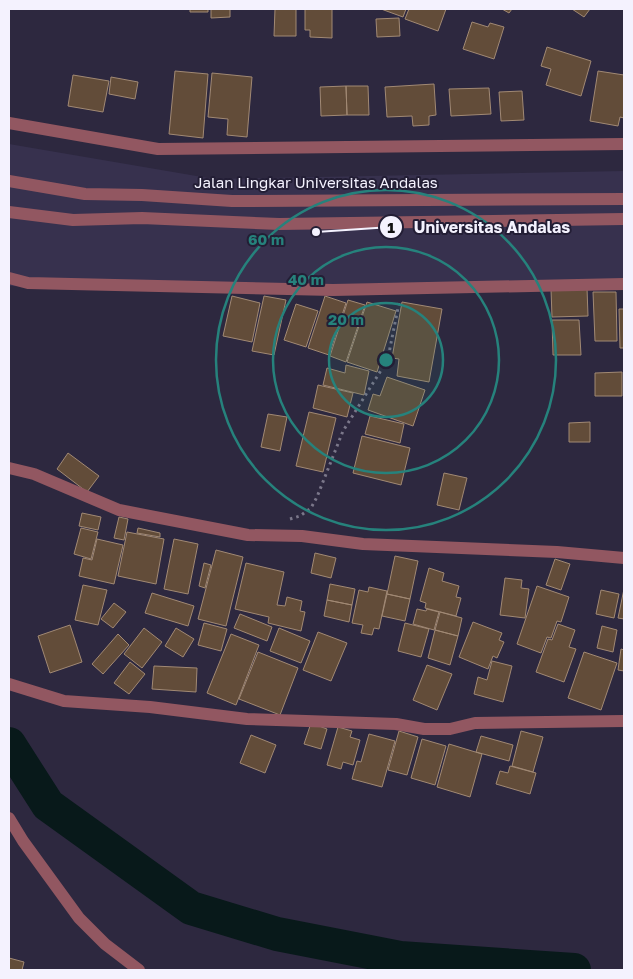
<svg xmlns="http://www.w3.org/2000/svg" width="633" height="979" font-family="'Golos Text',sans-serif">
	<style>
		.built { fill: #37314e }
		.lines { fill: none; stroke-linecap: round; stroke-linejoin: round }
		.river { stroke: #08191a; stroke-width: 34 }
		.building { fill: #624c39; stroke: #a18974 }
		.path { stroke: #7b778a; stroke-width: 3; stroke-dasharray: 2.5 4; stroke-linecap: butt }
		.minor { stroke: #925761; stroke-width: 12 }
		.ring { fill: none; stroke: #26827c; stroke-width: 2.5 }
		.labels { text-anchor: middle; stroke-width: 4; stroke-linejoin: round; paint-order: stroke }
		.street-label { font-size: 15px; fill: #f4f2fe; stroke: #231e35 }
		.centre { fill: #26827c; stroke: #231e35; stroke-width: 2.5 }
		.ring-label { font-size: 15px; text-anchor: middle; font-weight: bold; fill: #26827c; stroke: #231e35; stroke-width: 4; stroke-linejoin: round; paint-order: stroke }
		.leader { fill: none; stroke: #f4f2fe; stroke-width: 2 }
		.callout-dot { fill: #f4f2fe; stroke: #231e35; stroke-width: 2 }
		.mark-label { font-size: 15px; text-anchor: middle; font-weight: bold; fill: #111 }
		.callout-label { font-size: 16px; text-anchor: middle; font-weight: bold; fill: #f4f2fe; stroke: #231e35; stroke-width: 4; stroke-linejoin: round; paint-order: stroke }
	</style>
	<rect width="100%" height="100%" fill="#2d283f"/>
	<path class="built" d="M9,144l205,35 410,-8v116l-410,6 -205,-7z"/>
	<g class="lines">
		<path class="river" d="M9,744l39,61 143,103 86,26 123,24 174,12"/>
	</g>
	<path class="building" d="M190,9h18v3h-18z
		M211,9h19v8l-19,1z
		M275,9h21v27h-22z
		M305,9h27v29l-22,-1v-7h-5z
		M381,9h25l-3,8z
		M409,9h37l-8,22 -33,-12z
		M502,9h10l-3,4z
		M572,9h18l-6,8z
		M399,18l1,18 -23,1 -1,-18z
		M472,22l16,5 2,-4 14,4 -10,32 -31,-10z
		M547,47l44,14 -10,35 -35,-11 5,-16 -10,-3z
		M175,71l33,3 -5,64 -34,-4z
		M598,71l26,4v43l-4,-1 -2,9 -28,-5z
		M212,73l40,4 -5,60 -20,-2 1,-16 -20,-2z
		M73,75l36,6 -6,31 -35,-6z
		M111,77l27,5 -3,17 -26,-5z
		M434,84l2,31 -7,1v9l-16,1 -1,-10 -25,1 -2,-30z
		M346,86l1,29 -26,1 -1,-29z
		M346,86h22l1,29h-22z
		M489,88l2,26 -40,2 -2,-27z
		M522,91l2,29 -23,1 -2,-29z
		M587,288l1,28 -36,1 -1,-28z
		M593,292h23l1,49h-22z
		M232,296l28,7 -8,39 -29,-6z
		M264,296l22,4 -12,55 -22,-4z
		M325,296l21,7 -17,52 -21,-7z
		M348,300l17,5 -19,57 -16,-6z
		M367,302l29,9 -19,61 -30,-10z
		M402,302l40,7 -13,73 -32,-6 2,-17 -7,-1z
		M296,304l22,7 -12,36 -22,-7z
		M619,309h5v39h-4z
		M552,320h27l2,35h-28z
		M346,365l23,6 -5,24 -41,-10 4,-17 18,5z
		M622,372v24h-27v-23z
		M387,377l38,13 -12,36 -45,-16 5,-16 7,2z
		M318,385l35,8 -6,24 -34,-9z
		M309,412l27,6 -13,54 -27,-6z
		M268,414l19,3 -7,34 -19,-4z
		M370,416l34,8 -4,19 -35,-9z
		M590,422v20h-21v-19z
		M362,436l48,12 -9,37 -48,-12z
		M68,453l31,23 -12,16 -30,-23z
		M444,473l23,5 -8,32 -22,-5z
		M82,513l19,4 -3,13 -19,-4z
		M119,517l9,2 -4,21 -10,-2z
		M81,528l17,4 -7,27 -17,-5z
		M138,528l22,5v4l-23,-4z
		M127,532l37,7 -8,45 -38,-8z
		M97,539l26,6 -9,39 -35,-8 4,-18 9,2z
		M174,539l24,5 -10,50 -24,-5z
		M216,550l27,7 -17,69 -28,-7z
		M315,553l21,5 -5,20 -20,-5z
		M395,556l23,5 -8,38 -23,-5z
		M555,559l15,5 -9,26 -15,-5z
		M204,563l7,2 -6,23 -6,-2z
		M246,563l38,9 -7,33 8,1 2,-9 15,4 -2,10 5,1 -4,19 -33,-8 1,-6 -34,-8z
		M429,568l15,5 -2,8 17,5 -3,11 5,1 -5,18 -31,-8 1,-5 -6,-2z
		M505,578l17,2 -1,8 8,1 -4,29 -25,-3z
		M330,584l25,5 -3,16 -25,-5z
		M83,585l24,5 -9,35 -23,-5z
		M537,586l32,11 -8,25 -4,-1 -6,17 -4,-1 -6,16 -24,-9z
		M369,587l18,4 -8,38 -5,-1 -2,7 -11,-2 2,-8 -11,-2 7,-33 9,2z
		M624,589v30l-6,-1z
		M601,590l18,4 -5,24 -18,-4z
		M152,593l42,13 -6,20 -43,-13z
		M387,594l23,5 -5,22 -23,-5z
		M327,600l25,5 -3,17 -25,-6z
		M114,603l12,9 -13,16 -12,-9z
		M417,609l9,2 1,-2 12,3 -5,18 -21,-6z
		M440,612l22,6 -4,18 -23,-6z
		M240,614l32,13 -5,14 -33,-13z
		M473,622l29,11 -3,7 5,2 -7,16 -4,-2 -5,13 -29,-12z
		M204,623l23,6 -6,22 -23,-6z
		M405,623l24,6 -8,28 -23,-6z
		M558,624l17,6 -6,17 7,2 -12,33 -28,-10 12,-33 4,1z
		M70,625l12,37 -32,11 -12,-37z
		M602,626l15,4 -4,22 -16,-4z
		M144,628l18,14 -20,26 -18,-14z
		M176,628l18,11 -11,18 -18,-11z
		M279,628l31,13 -9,22 -31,-12z
		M435,630l23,6 -8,29 -22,-7z
		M318,632l29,11 -16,38 -28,-11z
		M118,634l11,11 -26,29 -11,-10z
		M231,634l28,11 -23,60 -29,-12z
		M621,649l3,1v21l-6,-1z
		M258,652l40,16 -18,47 -41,-16z
		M584,652l33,11 -16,47 -33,-12z
		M492,661l20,5 -9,36 -29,-8 4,-17 9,3z
		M130,662l15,12 -16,20 -15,-11z
		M427,665l25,9 -15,36 -24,-10z
		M154,666l43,2 -1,24 -44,-3z
		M311,723l16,6 -6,20 -17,-5z
		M338,727l14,4 -2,6 10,3 -7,25 -10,-3 -2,7 -14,-4z
		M399,731l19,6 -11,38 -19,-5z
		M521,731l22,6 -10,35 -21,-6z
		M369,734l26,7 -13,46 -30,-8 5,-18 4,1z
		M251,735l25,10 -11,28 -25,-10z
		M481,736l32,9 -4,16 -33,-9z
		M422,739l24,7 -11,39 -24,-7z
		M449,744l33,10 -12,43 -33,-10z
		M510,766l26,7 -6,21 -34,-10 4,-13 8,2z
		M9,958l15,4 -2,8h-13z"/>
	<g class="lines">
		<path class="path" d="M290,519l10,-3 11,-8 6,-11 26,-66 42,-67 3,-6 11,-55"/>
		<path class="minor" d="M9,123l149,26 466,-5
			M9,181l76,13 57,1 90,6 392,-2
			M9,212l64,8 69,-2 137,6 345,-5
			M9,278l19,5 305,7 291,-6
			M9,468l25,6 85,36 129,25 54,1 61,8 194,8 67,6
			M9,684l55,17 86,6 97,12 149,5 28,5h26l25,-6 149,-2
			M9,818l14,23 56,77 26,26 34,26"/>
	</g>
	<circle cx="386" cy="360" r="57" fill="#26827c" fill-opacity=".12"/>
	<g class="ring">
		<circle cx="386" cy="360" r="57"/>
		<circle cx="386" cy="360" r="113"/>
		<circle cx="386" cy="360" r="170"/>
	</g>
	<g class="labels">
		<g class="street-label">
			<text x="316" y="188">Jalan Lingkar Universitas Andalas</text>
		</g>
	</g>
	<circle cx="386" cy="360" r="8" class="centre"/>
	<g class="ring-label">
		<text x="266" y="245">60 m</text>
		<text x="306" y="285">40 m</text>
		<text x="346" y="325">20 m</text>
	</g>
	<path class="leader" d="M316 232L391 227"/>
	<g class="callout-dot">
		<circle cx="316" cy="232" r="5"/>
		<circle cx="391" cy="227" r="12"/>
	</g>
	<g class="mark-label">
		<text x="391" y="233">1</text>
	</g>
	<g class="callout-label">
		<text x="492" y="233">Universitas Andalas</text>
	</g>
	<rect width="633" height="979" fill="none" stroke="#f4f2fe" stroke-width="20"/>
</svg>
